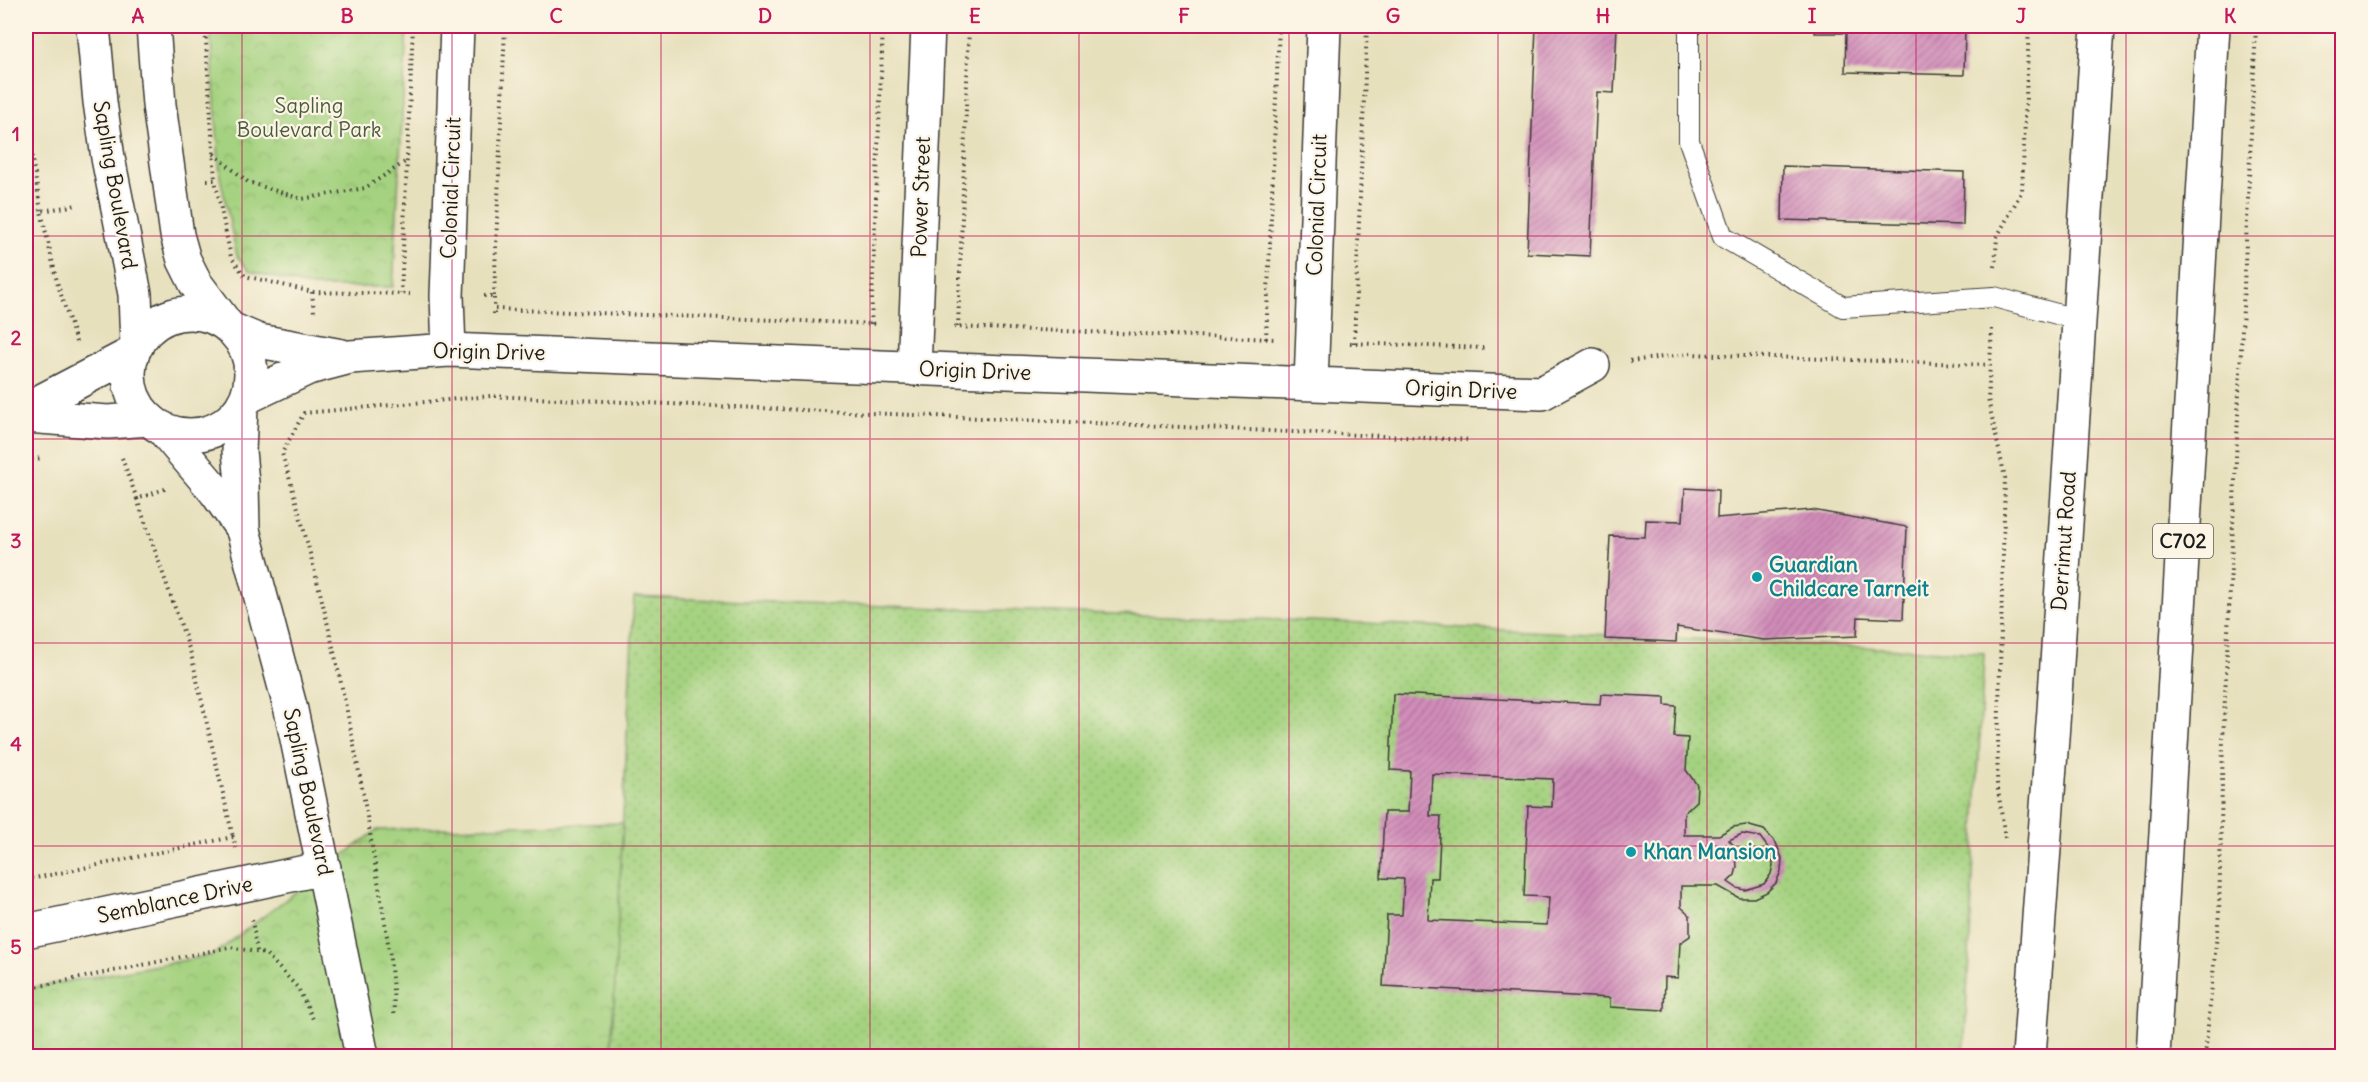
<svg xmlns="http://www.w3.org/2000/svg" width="2368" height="1082" font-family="Delius,sans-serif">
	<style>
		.grass { fill: url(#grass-dots); stroke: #60774e; stroke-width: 1.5 }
		.park { fill: url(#park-crowns); stroke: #60774e; stroke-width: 1.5 }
		.building { fill: url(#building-hatch); fill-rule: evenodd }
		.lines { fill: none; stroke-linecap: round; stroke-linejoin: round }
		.lane-casing { stroke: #3a3934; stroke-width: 22 }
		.street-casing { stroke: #3a3934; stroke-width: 36 }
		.secondary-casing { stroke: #3a3934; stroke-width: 36 }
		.primary-casing { stroke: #3a3934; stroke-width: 36 }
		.path { stroke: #3a3934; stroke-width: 4; stroke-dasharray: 1.5 4.5; stroke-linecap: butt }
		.lane { stroke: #fff; stroke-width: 20 }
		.street { stroke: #fff; stroke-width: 33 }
		.secondary { stroke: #fff; stroke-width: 33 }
		.primary { stroke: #fff; stroke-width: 33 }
		.grid { fill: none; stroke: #c2185b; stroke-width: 1.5; stroke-opacity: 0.55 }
		.culture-dot { fill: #0f9aa8; stroke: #fcf5e5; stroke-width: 2 }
		.labels { text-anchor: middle; stroke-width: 4.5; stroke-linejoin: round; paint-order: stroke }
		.shield { fill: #fcf5e5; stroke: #5f5d58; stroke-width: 1.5 }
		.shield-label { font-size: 20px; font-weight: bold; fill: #1c1c1c }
		.park-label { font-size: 21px; fill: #4c5c3f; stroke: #fcf5e5 }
		.street-label { font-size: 21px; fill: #1c1c1c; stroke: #fcf5e5 }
		.culture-label { font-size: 21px; font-weight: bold; fill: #0d838f; stroke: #fcf5e5; text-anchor: start }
		.neatline { fill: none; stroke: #c2185b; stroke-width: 2 }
		.grid-label { font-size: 20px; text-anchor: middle; font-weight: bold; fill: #c2185b }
	</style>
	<defs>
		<pattern id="grass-dots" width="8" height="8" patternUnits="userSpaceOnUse" patternTransform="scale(1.5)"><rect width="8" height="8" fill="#a5d280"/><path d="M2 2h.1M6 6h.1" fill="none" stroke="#8db46e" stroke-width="1.8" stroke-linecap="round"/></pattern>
		<pattern id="park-crowns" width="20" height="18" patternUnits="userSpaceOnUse" patternTransform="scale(1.5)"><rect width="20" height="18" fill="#a5d280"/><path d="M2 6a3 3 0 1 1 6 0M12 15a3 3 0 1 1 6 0" fill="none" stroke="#8db46e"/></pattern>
		<pattern id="building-hatch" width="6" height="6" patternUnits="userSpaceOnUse" patternTransform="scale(1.5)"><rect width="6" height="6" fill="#d28dba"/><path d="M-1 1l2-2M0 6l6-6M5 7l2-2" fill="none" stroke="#aa7296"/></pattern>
	</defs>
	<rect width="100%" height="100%" fill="#fcf5e5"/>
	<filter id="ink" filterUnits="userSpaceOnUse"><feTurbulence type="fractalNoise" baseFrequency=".0167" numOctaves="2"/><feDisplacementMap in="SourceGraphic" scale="12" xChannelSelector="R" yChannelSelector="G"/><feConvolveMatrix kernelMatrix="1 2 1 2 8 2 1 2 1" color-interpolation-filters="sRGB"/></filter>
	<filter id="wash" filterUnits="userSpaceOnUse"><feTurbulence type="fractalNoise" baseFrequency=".008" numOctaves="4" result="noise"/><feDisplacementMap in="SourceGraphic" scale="24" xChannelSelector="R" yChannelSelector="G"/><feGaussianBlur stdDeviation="1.35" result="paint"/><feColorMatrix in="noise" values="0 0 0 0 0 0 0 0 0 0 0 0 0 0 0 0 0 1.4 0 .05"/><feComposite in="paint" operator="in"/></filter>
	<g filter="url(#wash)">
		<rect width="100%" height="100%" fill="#e7e0bd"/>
		<path class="grass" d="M634,597l730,26 620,30 -20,403h-1353z"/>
		<path class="park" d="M210,26h197l-14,261h-81l-63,-16 -12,-15 -17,-79z
			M623,823l-12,233h-585v-67l187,-34 164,-125z"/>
		<g id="blocks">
			<path class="building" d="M1536,26h81l-3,67 -17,-1 -7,164 -63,-3z
				M1815,26h150l-1,49 -119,-3 1,-39h-31z
				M1783,166l181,6 -1,53 -181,-5z
				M1685,488l33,2 -1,28 95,-8 95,17 -4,92 -45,-2 -1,19 -93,4 -87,-13 -1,15 -71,-3 5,-103 35,1 1,-17 37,1z
				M1393,694l207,10 1,-10 64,3v8l11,1 -2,31 14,1 -2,32 11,15 -1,17 -12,11v22h35l14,-8 13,-2 18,5 12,13 6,15 -1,13 -5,12 -9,9 -13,6h-15l-21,-12h-37v21l9,8v21l-10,7 -2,35 -13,-1 -1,33 -54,-3v-9l-227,-12 4,-71h15l2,-36 -23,-1 3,-66h24l2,-41 -20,-1zM1432,774l121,5 -1,28 -24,-1 -4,90 25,1 -2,28 -119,-5 2,-42h8l3,-62h-11zM1742,834l18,3 12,16 1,12 -2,9 -7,10 -19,6 -8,-2 -9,-6 7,-7 2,-8 -2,-20 -6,-7z"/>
		</g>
	</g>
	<g filter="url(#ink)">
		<use href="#blocks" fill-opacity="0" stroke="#3a3934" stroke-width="1.5"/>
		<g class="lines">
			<g class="lane-casing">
				<path id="lane" d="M1689,26v115l34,96 120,70 151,-10 85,23"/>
			</g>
			<g class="street-casing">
				<path id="street" d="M233,330l26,11 83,15
					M449,350l-2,-54 10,-270
					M914,369l14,-343
					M1311,384l13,-358
					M247,397l61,-29 42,-11 99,-7 1093,43 51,-28
					M26,409l107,-56
					M26,416l82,6 41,-3
					M26,931l298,-63"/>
			</g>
			<g class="secondary-casing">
				<path id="secondary" d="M93,26l7,76 8,56 27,136 2,51
					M153,26l6,79 18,130 7,25 12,24 30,40
					M129 374a61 61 0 1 1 122 0a61 61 0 1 1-122 0Z
					M241,408l-2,43 3,32 1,47 48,180 71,346
					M162,428l54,64 27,38"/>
			</g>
			<g class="primary-casing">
				<path id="primary" d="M2029,1056l25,-346 44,-684
					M2153,1056l60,-1030"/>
			</g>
			<path class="path" d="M205,26l10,154
				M26,120l15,91
				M214,154l34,28 54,17 63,-11 40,-26
				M207,180h8l16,77 14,19 67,16 98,2
				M1995,267l2,-30 25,-46 7,-165
				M312,292l2,20
				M401,294l12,-268
				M484,296h10v13
				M494,296l11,-270
				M494,314v-5l384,15
				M871,324l12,-298
				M954,327l322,12
				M958,327l11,-301
				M1992,329l-4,70 17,79 -8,305 8,55
				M1266,339l13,-313
				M76,342l-19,-60 -16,-71 37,-6
				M1350,343l134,5
				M1354,343l13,-317
				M1630,361l60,-7 299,11
				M122,458l15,41 28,-10
				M26,460l17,-2
				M137,499l54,155 42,183
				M26,880l207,-43 3,11
				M252,920l5,31
				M26,989l204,-42 36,7 32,34 16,33
				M394,1014c-1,-55 -12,-108 -21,-162 -22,-135 -52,-268 -91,-399l22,-40 187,-17 980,44
				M2205,1056l14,-143 4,-173 33,-714"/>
			<use href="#lane" class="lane"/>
			<use href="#street" class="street"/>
			<use href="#secondary" class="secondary"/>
			<use href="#primary" class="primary"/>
		</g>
	</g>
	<path class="grid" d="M242,26v1030M452,26v1030M661,26v1030M870,26v1030M1079,26v1030M1289,26v1030M1498,26v1030M1707,26v1030M1916,26v1030M2126,26v1030M26,236h2316M26,439h2316M26,643h2316M26,846h2316"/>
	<g class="culture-dot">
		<circle cx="1757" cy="577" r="6"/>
		<circle cx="1631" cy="852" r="6"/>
	</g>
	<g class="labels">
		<rect class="shield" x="2153" y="524" width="60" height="34" rx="4.5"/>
		<g class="shield-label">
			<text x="2183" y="548">C702</text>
		</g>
		<g class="park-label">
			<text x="309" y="113">Sapling<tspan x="309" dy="24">Boulevard Park</tspan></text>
		</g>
		<g class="street-label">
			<text transform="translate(115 185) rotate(80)" y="7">Sapling Boulevard</text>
			<text transform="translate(451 188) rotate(-88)" y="7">Colonial Circuit</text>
			<text transform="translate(921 197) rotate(-88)" y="7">Power Street</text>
			<text transform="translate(1317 205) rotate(-88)" y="7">Colonial Circuit</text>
			<text transform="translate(489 352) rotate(1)" y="7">Origin Drive</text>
			<text transform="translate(975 371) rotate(2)" y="7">Origin Drive</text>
			<text transform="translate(1461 390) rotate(2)" y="7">Origin Drive</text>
			<text transform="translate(2064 541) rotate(-86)" y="7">Derrimut Road</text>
			<text transform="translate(308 792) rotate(78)" y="7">Sapling Boulevard</text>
			<text transform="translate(175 900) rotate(-12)" y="7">Semblance Drive</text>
		</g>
		<g class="culture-label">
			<text x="1769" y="572">Guardian<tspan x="1769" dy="24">Childcare Tarneit</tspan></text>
			<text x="1643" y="859">Khan Mansion</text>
		</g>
	</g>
	<rect width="2368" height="1082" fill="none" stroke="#fcf5e5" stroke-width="66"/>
	<rect x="33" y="33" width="2302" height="1016" class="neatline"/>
	<g class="grid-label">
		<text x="138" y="23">A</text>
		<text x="347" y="23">B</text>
		<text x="556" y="23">C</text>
		<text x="765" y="23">D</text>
		<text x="975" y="23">E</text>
		<text x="1184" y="23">F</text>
		<text x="1393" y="23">G</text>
		<text x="1603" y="23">H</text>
		<text x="1812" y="23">I</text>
		<text x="2021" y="23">J</text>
		<text x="2230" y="23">K</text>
		<text x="16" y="141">1</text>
		<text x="16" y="345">2</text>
		<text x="16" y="548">3</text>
		<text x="16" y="751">4</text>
		<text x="16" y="954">5</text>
	</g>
</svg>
